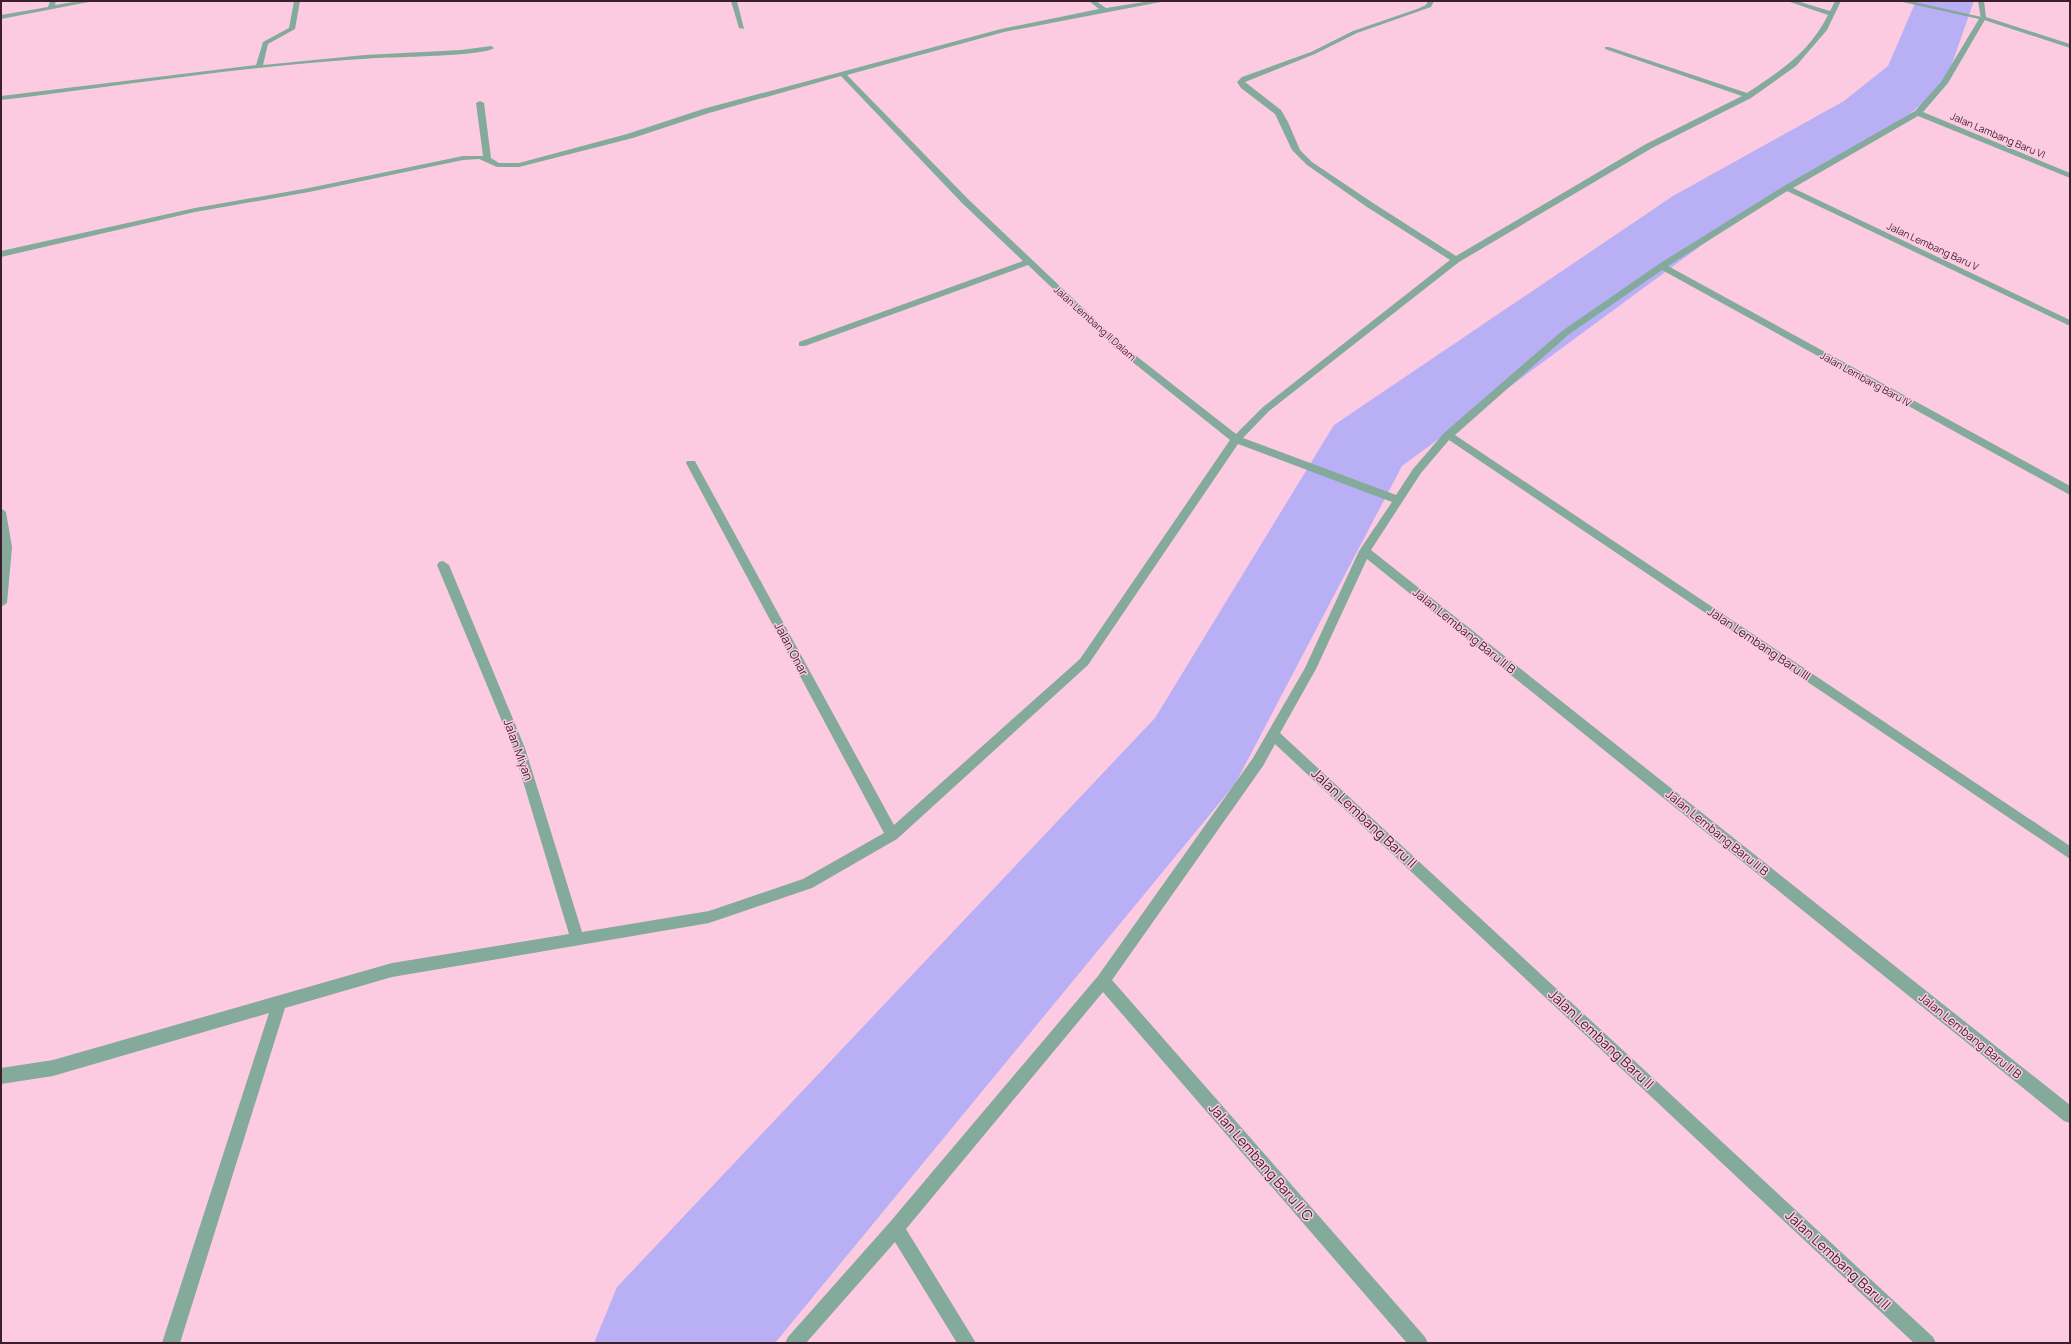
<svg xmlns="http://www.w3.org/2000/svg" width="2071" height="1344" font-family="Manrope,sans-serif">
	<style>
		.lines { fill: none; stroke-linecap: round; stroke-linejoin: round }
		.river { fill: #b8aff4; fill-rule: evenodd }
		.service { fill: #83aa9b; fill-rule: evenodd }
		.minor { fill: #83aa9b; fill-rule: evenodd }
		.labels { text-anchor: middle; stroke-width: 3; stroke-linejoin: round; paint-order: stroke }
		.far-street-label { font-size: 10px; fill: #3d1e2d; stroke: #fdcbe1 }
		.street-label { font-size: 12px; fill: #3d1e2d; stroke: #fdcbe1 }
		.near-street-label { font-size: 14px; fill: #3d1e2d; stroke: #fdcbe1 }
	</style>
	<rect width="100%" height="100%" fill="#fdcbe1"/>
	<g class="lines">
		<path class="river" d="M1916,1h58l-26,74 -9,14 -47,40 -167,99 -323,238 -167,318 -460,559h-181l23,-56 538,-569 179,-293 339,-229 171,-95 44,-35z"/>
		<path class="service" d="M1978,1h6l2,16 84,27v4l-89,-29z"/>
		<path class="minor" d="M50,1h6l-1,4 25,-4h14l-93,18v-4l47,-8z
			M294,1h6l-5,28 -27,15 -5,21 102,-10 96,-5 30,-4 3,2c-9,8 -98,9 -117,10 -125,7 -251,27 -376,42v-4l255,-31 7,-23 26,-14z
			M731,1h6l7,28 -5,-1z
			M1089,1h7l10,7 44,-7h16l-162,31 -157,43 121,124 153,145 115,90 27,-27 187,-147 -83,-53 -60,-42 -15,-15 -17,-36 -34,-26 -4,-6 5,-5 69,-25 42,-21 64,-22 9,-4 2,-4h6l-3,6 -74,26 -42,21 -70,28 36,28 7,12 12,28 12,12 61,41 83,53 190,-112 96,-48 -137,-47v-2h4l138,46c34,-23 62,-40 81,-78l-41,-14h10l33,10 5,-10h6l-14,29 -31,36 -45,32 -99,50 -193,114 -190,149 -26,27 153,57 17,-26 31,-36 118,-102 97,-67 125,-78 131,-75 26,-29 38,-63 -81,-18h12l76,17 -38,65 -25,29 147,61v5l-152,-62 -125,72 277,132v6l-283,-135 -119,75 402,220v9l-408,-225 -94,65 -113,100 615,411v13l-621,-419 -28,33 -50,77 699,555v18l-6,-2 -697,-562 -51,110 -36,64 653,604 3,6h-22l-639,-599 -12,22 -151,214 313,357 3,6h-21l-304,-351 -197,237 70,114h-19l-62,-101 -89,101h-21l3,-6 102,-115 208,-246 155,-218 52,-90 54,-117 33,-49 -154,-58 -150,221 -191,174 -85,49 -103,35 -317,54 -107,31 -105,335h-18l107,-330 -216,63 -52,8v-16l52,-8 339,-97 177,-29 -56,-186 -76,-183 2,-3 4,-1 6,4 76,183 57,184 127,-21 94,-32 81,-46 -198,-370 1,-2h8l1,2 198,362 186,-166 150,-219 -115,-92 -87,-83 -223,81h-6v-4l224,-81 -61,-58 -121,-127 -132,37 -76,25 -114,29h-22l-18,-8 -16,1 -154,32 -114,20 -194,45v-6l194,-43 114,-20 154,-32h20l-7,-53 4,-2 4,2 7,55 8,5h20l108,-29 76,-25 298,-80 98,-20z
			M1,508l5,4 6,35 -5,56 -6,4z"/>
	</g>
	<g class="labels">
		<g class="far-street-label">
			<text transform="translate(1998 135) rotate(23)" y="4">Jalan Lambang Baru VI</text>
			<text transform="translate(1933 246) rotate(25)" y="4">Jalan Lembang Baru V</text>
			<text transform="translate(1095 323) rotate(42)" y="4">Jalan Lembang II Dalam</text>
			<text transform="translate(1866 379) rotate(29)" y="4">Jalan Lembang Baru IV</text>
		</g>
		<g class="street-label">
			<text transform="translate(1464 631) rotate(39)" y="4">Jalan Lembang Baru II B</text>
			<text transform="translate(1759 644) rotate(34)" y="4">Jalan Lembang Baru III</text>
			<text transform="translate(791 649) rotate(62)" y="4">Jalan Onar</text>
			<text transform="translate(518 750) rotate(70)" y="4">Jalan Miyan</text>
			<text transform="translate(1717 833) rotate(39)" y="4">Jalan Lembang Baru II B</text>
			<text transform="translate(1970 1036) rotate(39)" y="4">Jalan Lembang Baru II B</text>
		</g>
		<g class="near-street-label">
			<text transform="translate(1364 818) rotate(43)" y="5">Jalan Lembang Baru II</text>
			<text transform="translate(1601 1039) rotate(43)" y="5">Jalan Lembang Baru II</text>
			<text transform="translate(1261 1162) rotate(49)" y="5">Jalan Lembang Baru II C</text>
			<text transform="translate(1838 1260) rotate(43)" y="5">Jalan Lembang Baru II</text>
		</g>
	</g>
	<rect width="2071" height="1344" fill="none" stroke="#3d1e2d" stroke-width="4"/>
</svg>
